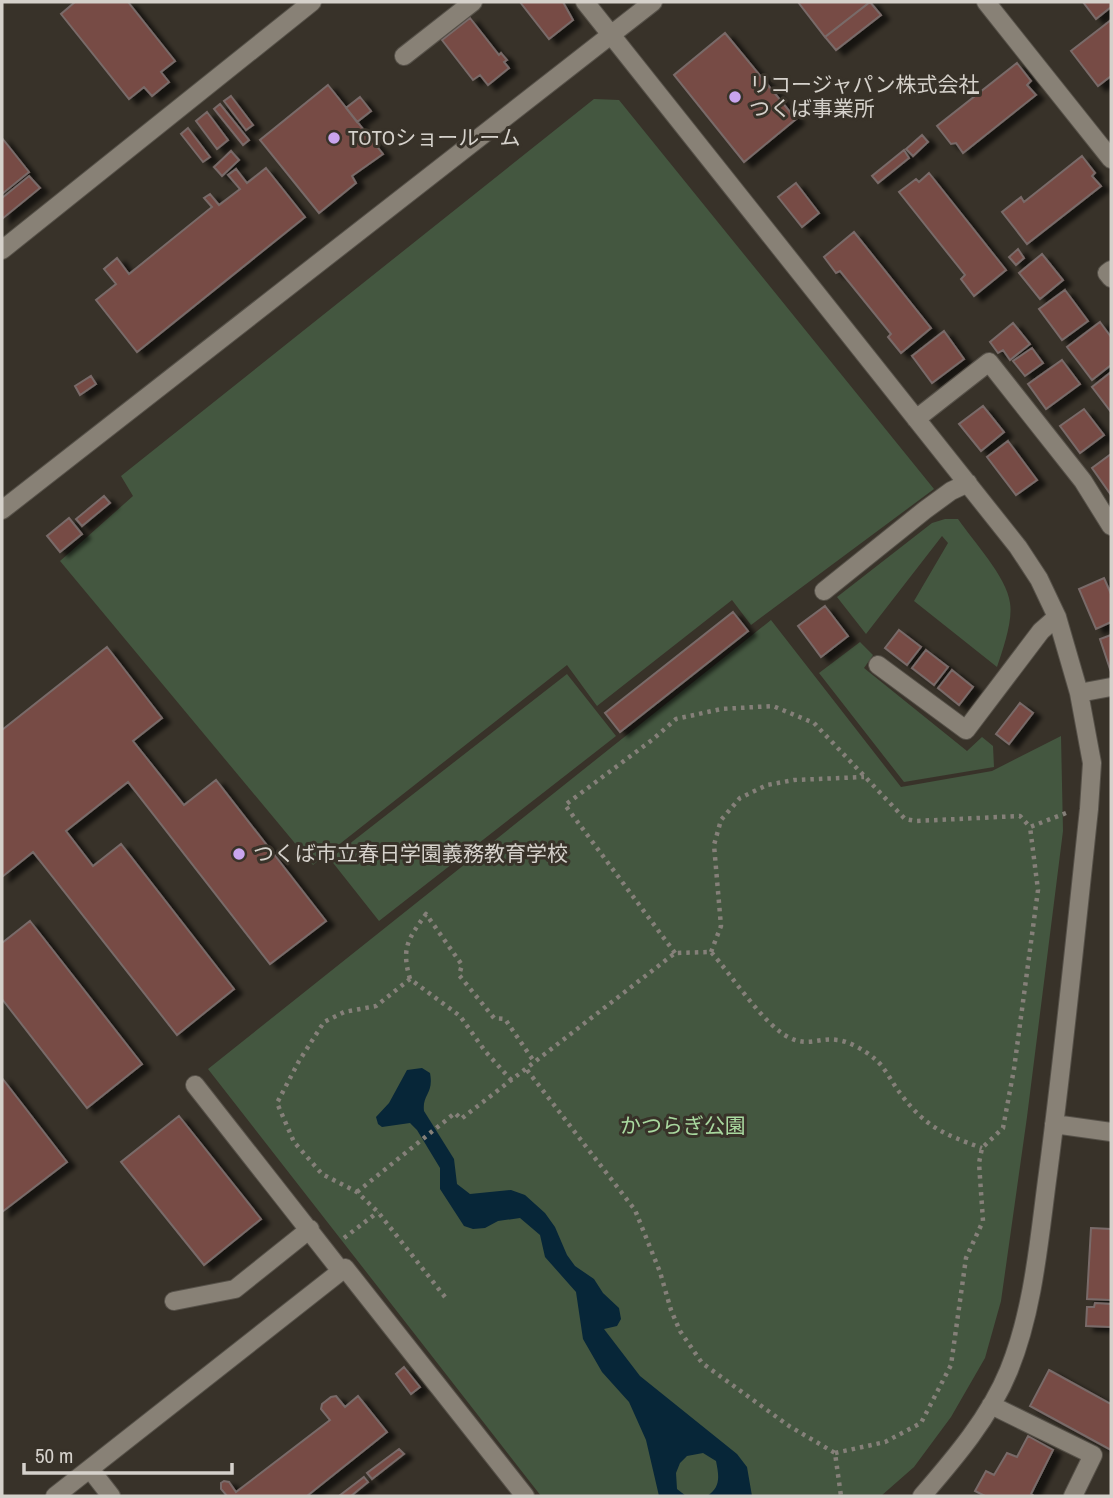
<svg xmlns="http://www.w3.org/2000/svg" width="1113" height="1498" font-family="'Archivo Narrow','Noto Sans JP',sans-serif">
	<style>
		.green { fill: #445740 }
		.water { fill: #072638 }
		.building { fill: #774b44; stroke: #796b69; stroke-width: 2; filter: url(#shadow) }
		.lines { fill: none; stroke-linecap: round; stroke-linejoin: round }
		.minor-casing { stroke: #565149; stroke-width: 20 }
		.path { stroke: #858079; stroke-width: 4.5; stroke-dasharray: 3.5 5; stroke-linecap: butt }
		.minor { stroke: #888176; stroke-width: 18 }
		.poi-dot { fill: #c9a5ee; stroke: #383229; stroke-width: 2.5 }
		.labels { text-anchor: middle; stroke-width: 6; stroke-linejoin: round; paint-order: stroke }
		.poi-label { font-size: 21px; fill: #d5d1cb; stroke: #383229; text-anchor: start }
		.park-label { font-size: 21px; fill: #a9d89f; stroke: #383229 }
	</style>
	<defs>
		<filter id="shadow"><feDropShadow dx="8" dy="4.5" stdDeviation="2" flood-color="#0009"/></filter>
	</defs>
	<rect width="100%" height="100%" fill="#383229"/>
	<path class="green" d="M594,99l25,1 315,389 -183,136 -19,-25 -135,106 -30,-41 -254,200 -253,-304 73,-65 -12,-20z
		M945,519h13c15,22 49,58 52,84 3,18 -7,46 -13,64l-83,-66 34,-58 -6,-7 -76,98 -29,-37 95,-74z
		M771,620l130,167 91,-16 69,-35 2,95 -36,286 -26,184 -16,57 -34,59 -37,50 -33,29h-340l-333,-427z
		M860,642l13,13 -9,13 103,83 15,-14 11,9 1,21 -90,15 -85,-109z
		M567,674l49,62 -237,185 -49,-62z"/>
	<path class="water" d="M422,1068l8,5c4,21 -8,21 -6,38l30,48 3,25 13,10 41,-4 14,5 20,18 10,14 12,28 8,11 19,13 9,14 16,15 2,11 -4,7 -13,3 36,47 97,78 10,13 5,29h-45c14,-9 12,-20 9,-35l-13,-8 -16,3 -7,7 -4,10 1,16 9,7h-27l-13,-56 -17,-38 -27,-30 -19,-33 -7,-47 -31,-35 -5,-22 -20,-17 -22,3 -13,7 -12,1 -9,-3 -24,-37v-21l-23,-38 -7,-7 -28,4 -4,-3 -2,-7 13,-14 18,-33z"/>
	<path class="building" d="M75,2h53l47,59 -14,11 8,10 -17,14 -8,-9 -15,12 -68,-85z
		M520,2h43l10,18 -24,19z
		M798,2h72l-45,35z
		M870,2l11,13 -45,35 -11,-13z
		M1083,2h28v5l-15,12z
		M470,18l29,37 2,-2 6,7 -3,2 5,6 -21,17 -8,-10 -7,5 -31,-40z
		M1111,20v56l-13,10 -27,-35z
		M725,33l71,86 -52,43 -70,-87z
		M1017,63l14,18 -4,4 9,10 -73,58 -7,-10 -5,1 -14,-18z
		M328,85l55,69 -31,22 4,7 -37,30 -59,-73z
		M231,96l22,29 -7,5 -22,-29z
		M360,97l11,14 -14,11 -11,-14z
		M220,104l29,36 -6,5 -29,-36z
		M207,112l21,28 -11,9 -21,-28z
		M188,128l22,29 -7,5 -22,-28z
		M922,135l6,7 -15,14 -7,-7z
		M2,138l27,34 -27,22z
		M904,150l5,8 -31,25 -6,-7z
		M231,151l8,9 -17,16 -8,-9z
		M1082,156l13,17 -3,3 9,10 -74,58 -25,-32 19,-15 3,5z
		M266,168l39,49 -168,135 -41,-52 20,-16 -12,-15 13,-11 12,16 83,-67 -8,-9 6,-4 9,11 21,-16 -12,-14 8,-6 11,14z
		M929,173l77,97 -32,26 -13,-17 4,-4 -66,-83 17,-13 3,3z
		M29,176l11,12 -38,31v-21z
		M796,183l23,30 -17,14 -24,-30z
		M854,232l77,96 -30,25 -13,-16 3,-3 -51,-63 -4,2 -12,-16z
		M1018,249l6,9 -8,7 -7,-8z
		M1042,254l21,26 -23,19 -21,-26z
		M1065,290l23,31 -26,19 -23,-31z
		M1100,322l11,15v28l-19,15 -25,-33z
		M1013,323l17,21 -20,16 -7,-10 -5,3 -8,-11z
		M944,331l20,28 -32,24 -20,-27z
		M1032,348l11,15 -18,13 -12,-15z
		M1062,360l18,24 -34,25 -18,-25z
		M1111,372v40l-19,-25z
		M91,376l5,8 -16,11 -5,-9z
		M983,406l21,26 -23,19 -22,-27z
		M1084,409l20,26 -24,18 -20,-27z
		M1008,441l29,39 -21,15 -29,-38z
		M1111,454v41l-19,-27z
		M104,496l6,7 -28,23 -6,-7z
		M69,518l13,16 -22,18 -13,-16z
		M1104,578l7,16v28l-15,7 -17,-40z
		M825,606l23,30 -27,21 -23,-31z
		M733,612l15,19 -128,101 -15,-19z
		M899,630l22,17 -14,18 -22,-17z
		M1111,635v37l-11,-33z
		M107,647l55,71 -29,23 51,64 32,-25 110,141 -56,43 -142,-182 -62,49 27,35 28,-22 113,145 -57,46 -144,-183 -31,25v-147z
		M926,650l22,17 -14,18 -22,-17z
		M952,670l21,17 -14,18 -21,-17z
		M1020,703l13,10 -24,31 -13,-10z
		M30,921l112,143 -55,44 -85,-109v-56z
		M2,1078l65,84 -65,50z
		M179,1116l82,103 -57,46 -83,-103z
		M1091,1228l20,1v71l-24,-1z
		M1095,1303l16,1v23l-25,-1 1,-19h7z
		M404,1367l16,20 -9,7 -15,-20z
		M1049,1370l62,34v46l-81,-44z
		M336,1396l9,11 13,-11 29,36 -80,64h-80l-6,-7v-6l3,-2 5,1 7,10 94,-72 -9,-11 1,-5 9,-7z
		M1028,1436l25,14 -22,44 3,2h-49l-10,-5 11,-20 8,4 13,-22 10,4z
		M399,1449l5,5 -32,25 -5,-6z
		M364,1477l4,5 -17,14h-12z"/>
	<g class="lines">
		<g class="minor-casing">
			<path id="minor" d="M585,2l433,545 21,32 18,38 22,76 13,70 -3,46c-13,121 -25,243 -41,364 -9,66 -14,135 -39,197 -19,47 -55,89 -87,126
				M986,2l125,157
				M404,56l69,-54
				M2,250l310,-248
				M1111,270l-4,3 4,5
				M916,419l73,-57 94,119 28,45
				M2,510l651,-508
				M824,591l101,-81 26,-19 17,-8
				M878,665l88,65 75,-99 16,-14
				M1079,693l32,-6
				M195,1085l146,186
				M1054,1124l57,8
				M174,1301l61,-12 75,-60
				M991,1405l102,50 -20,41
				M90,1469l21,27
				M55,1496l290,-228 180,228"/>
		</g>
		<path class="path" d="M711,952l10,-26 -7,-81 7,-25 19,-22 27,-13 27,-5 70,-3
			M675,953l-110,-148 87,-65 24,-21 45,-10 52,-3 41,17 91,96 11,2 104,-5 10,11 36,-14
			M410,979c-9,-31 -2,-40 16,-65l36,51 -3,10 35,43 11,1 30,44
			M527,1070l108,140 25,62 11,38 9,21 22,32 87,63 46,27 6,43
			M357,1192l98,-79 6,6 214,-166 36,-1c20,22 53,74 79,86 19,9 30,-1 47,2 12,1 29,11 38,19 10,8 17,24 25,34 26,35 44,41 82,55
			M344,1238l34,-26
			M445,1297l-67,-85 -21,-20 -35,-18 -28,-32 -17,-39 22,-42 25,-39 20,-10 32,-6 34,-27 50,37 25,35 27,30
			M835,1453l50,-11 36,-19 30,-58 15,-107 17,-37 -4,-58 3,-15 21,-20 11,-59 24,-179 -8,-63"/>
		<use href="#minor" class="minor"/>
	</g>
	<g class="poi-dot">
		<circle cx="735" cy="97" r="7"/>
		<circle cx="334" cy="138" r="7"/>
		<circle cx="239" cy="854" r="7"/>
	</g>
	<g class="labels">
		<g class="poi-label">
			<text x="749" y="92">リコージャパン株式会社<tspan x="749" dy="24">つくば事業所</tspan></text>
			<text x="348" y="145">TOTOショールーム</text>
			<text x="253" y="861">つくば市立春日学園義務教育学校</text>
		</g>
		<g class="park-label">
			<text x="683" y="1133">かつらぎ公園</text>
		</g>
	</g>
	<rect width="1113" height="1498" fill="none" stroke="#d5d1cb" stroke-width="7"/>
	<path d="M24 1463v10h208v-10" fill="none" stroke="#d5d1cb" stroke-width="3.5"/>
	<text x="35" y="1463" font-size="21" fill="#d5d1cb" stroke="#383229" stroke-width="5" paint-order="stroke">50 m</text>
</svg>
